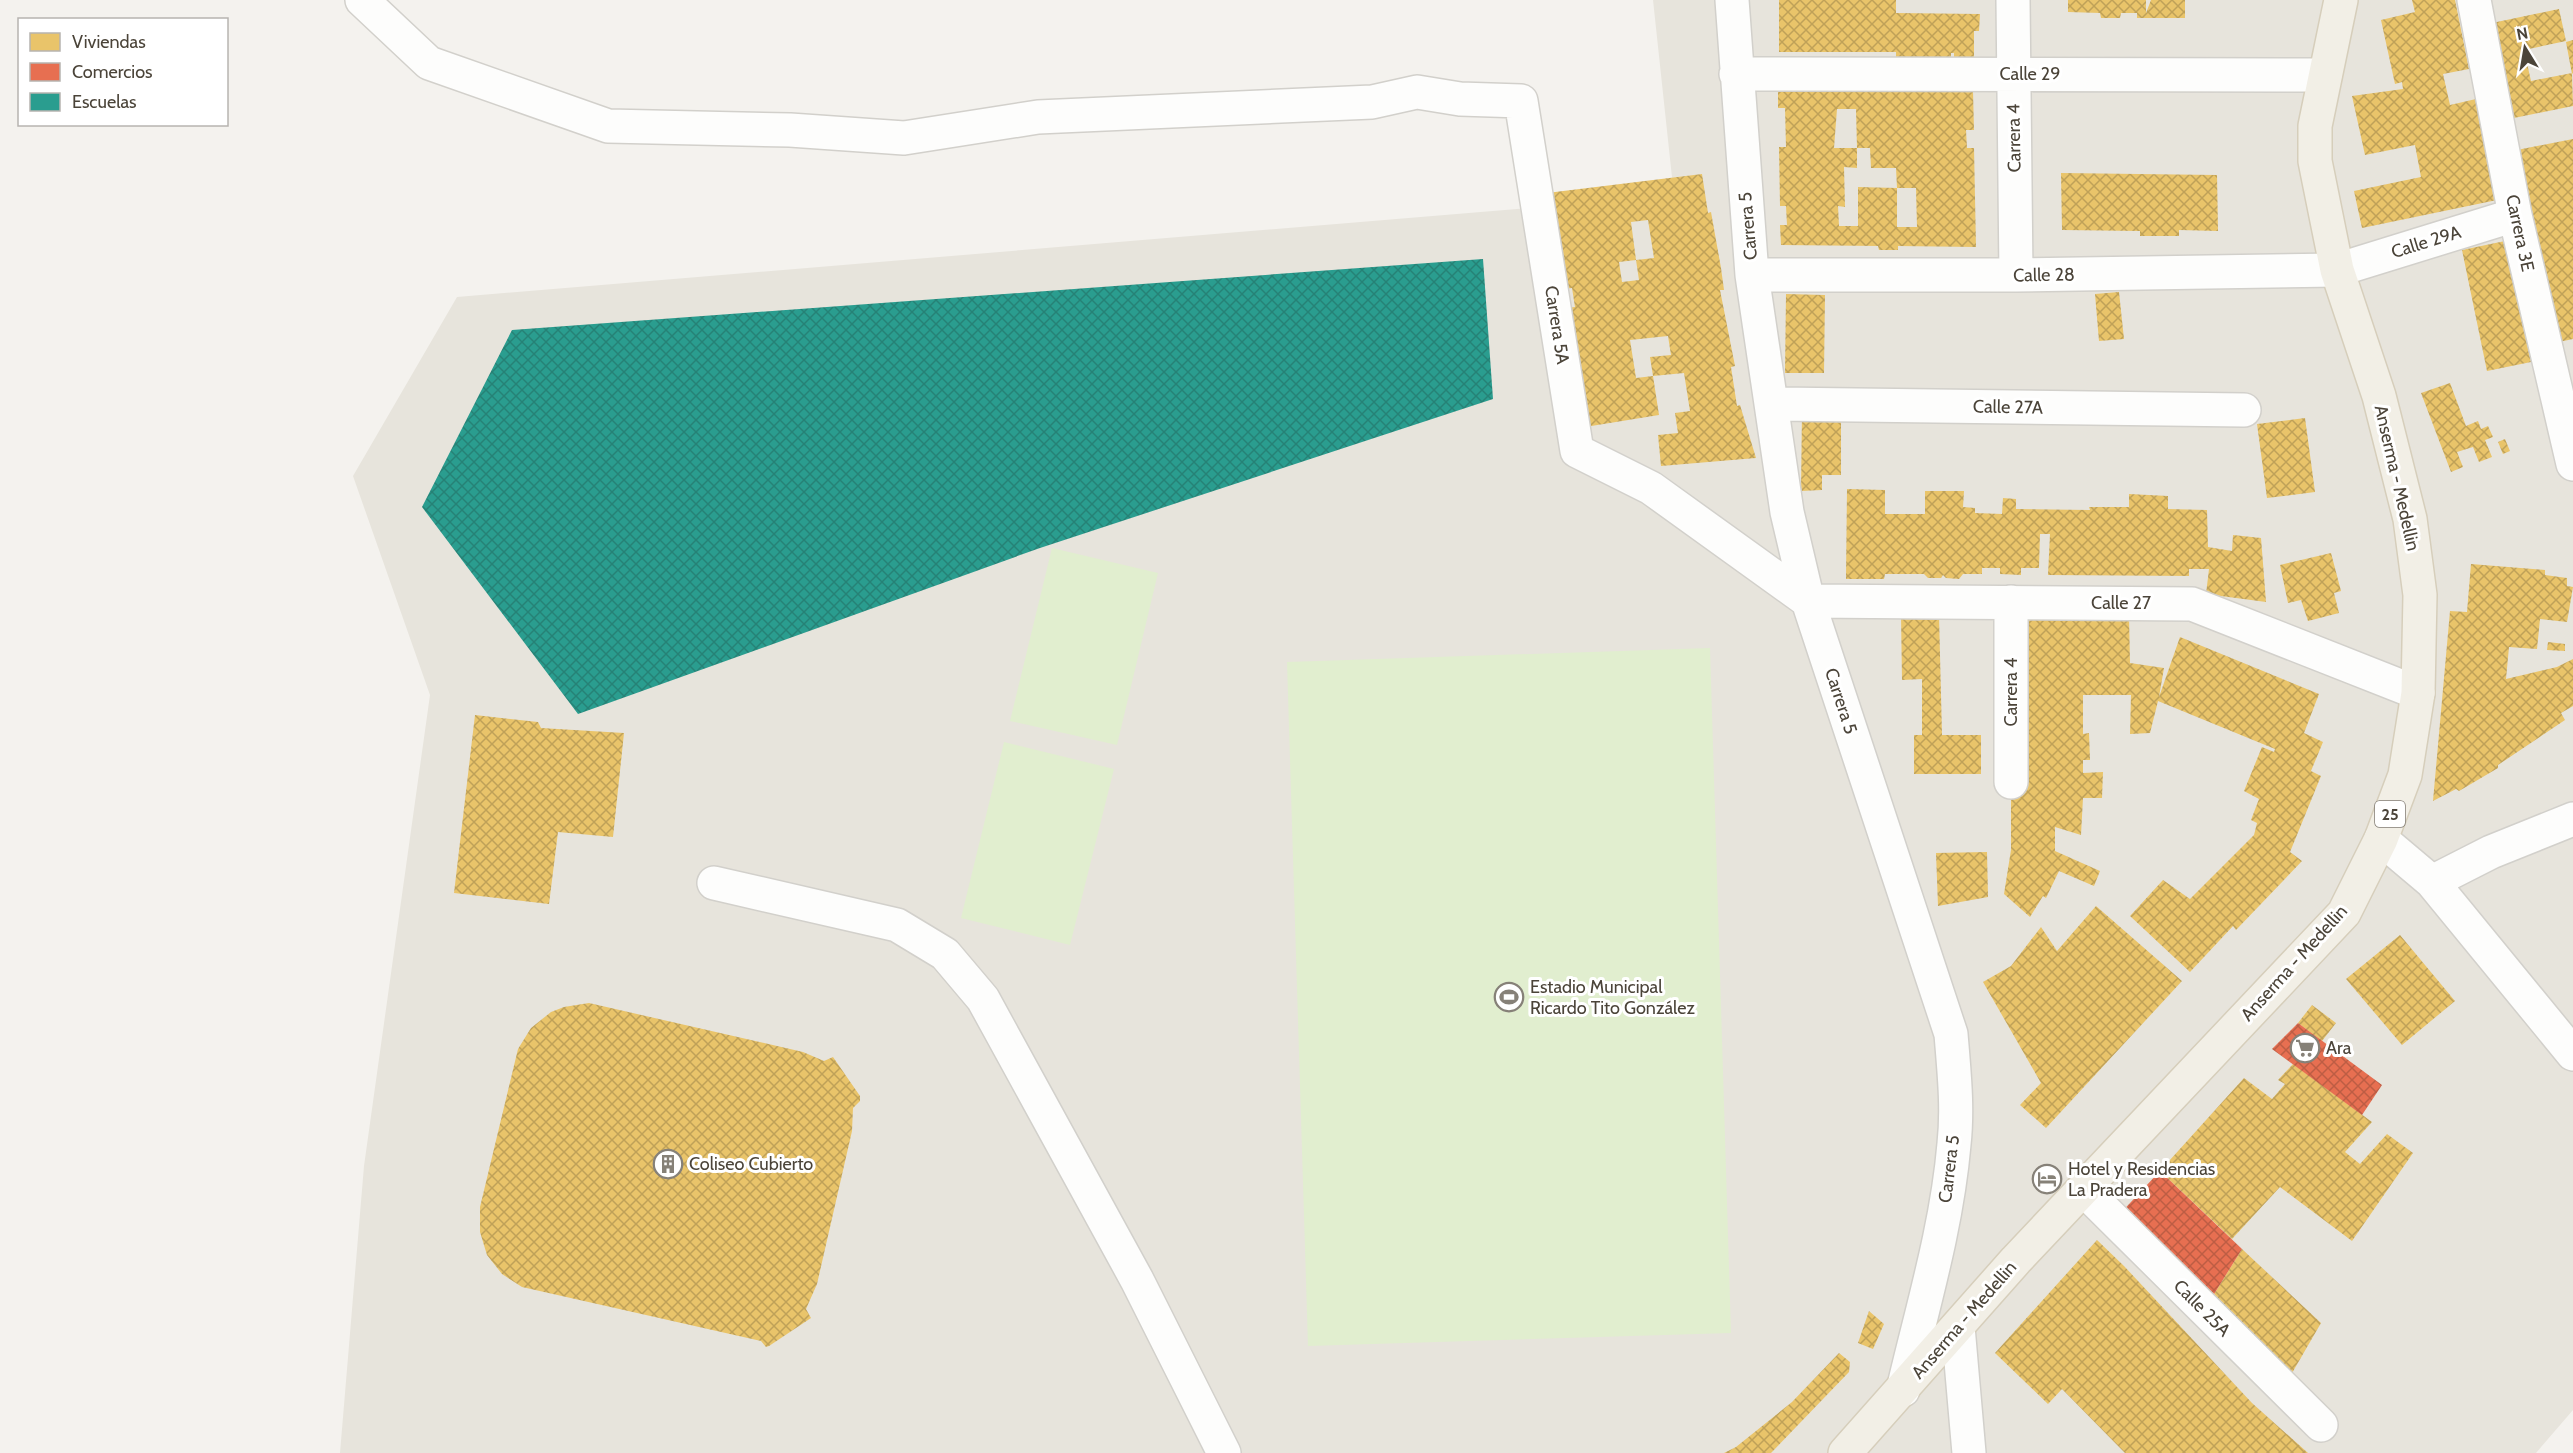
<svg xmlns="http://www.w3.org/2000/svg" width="2573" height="1453" font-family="Cabin,sans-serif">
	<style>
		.residential { fill: #e7e4dc }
		.grass { fill: #e1eecf }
		.homes { fill: url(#homes-cross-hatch); fill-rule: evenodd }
		.shops { fill: url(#shops-cross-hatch) }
		.schools { fill: url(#schools-cross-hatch) }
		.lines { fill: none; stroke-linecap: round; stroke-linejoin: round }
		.minor-casing { stroke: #d2d0cb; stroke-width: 36 }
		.major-casing { stroke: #d6cebb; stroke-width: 36 }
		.minor { stroke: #fdfdfc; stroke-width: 33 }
		.major { stroke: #f2efe6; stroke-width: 33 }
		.labels { text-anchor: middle; stroke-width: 6; stroke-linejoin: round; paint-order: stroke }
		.shield { fill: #fff; stroke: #817c74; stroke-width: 1.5 }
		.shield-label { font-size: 16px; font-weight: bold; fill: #4b4439 }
		.street-label { font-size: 18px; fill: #4b4439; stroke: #fff }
		.poi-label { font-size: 18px; fill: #4b4439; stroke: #fff; text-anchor: start }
	</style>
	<defs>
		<pattern id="homes-cross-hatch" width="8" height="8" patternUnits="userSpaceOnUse" patternTransform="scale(1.5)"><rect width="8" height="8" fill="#e9c46a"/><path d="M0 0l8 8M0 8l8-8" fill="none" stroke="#bfa158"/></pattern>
		<pattern id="shops-cross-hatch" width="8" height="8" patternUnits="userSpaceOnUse" patternTransform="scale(1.5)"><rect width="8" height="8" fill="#e76f51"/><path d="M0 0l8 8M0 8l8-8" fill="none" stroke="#bd5d44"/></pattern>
		<pattern id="schools-cross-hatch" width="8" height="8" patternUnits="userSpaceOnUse" patternTransform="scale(1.5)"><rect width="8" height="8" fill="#2a9d8f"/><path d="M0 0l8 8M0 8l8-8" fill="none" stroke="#268276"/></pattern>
	</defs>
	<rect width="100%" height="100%" fill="#f4f2ee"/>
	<path class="residential" d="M1653,0h920v1410l-37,43h-2196l24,-287 66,-471 -77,-219 104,-179 1217,-101z"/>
	<path class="grass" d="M1052,548l106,25 -41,172 -107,-24z
		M1710,648l21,685 -423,13 -21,-684z
		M1004,742l110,27 -44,176 -109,-27z"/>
	<path class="homes" d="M1779,0h117v13l84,1 -1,17h-5v27h-20v-5h-3v6l-55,-1v-6h-117z
		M2068,0h78v13l5,-13h34v18h-48v-5h-16l-1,5h-19l-1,-5 -32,-1z
		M2412,0h43l14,69 -26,5 7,31 26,-6 21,101 -135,28 -8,-37 67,-14 -6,-32 -50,10 -13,-59 51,-7 -1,-7 -7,2 -14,-64 34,-8z
		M2559,9l7,32 -42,9 7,31 41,-8 1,33 -64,13 -7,-32 6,-1 -16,-63z
		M2573,40v33l-1,1 -6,-32z
		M1778,89l195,2 1,39h-8l1,18h7l2,99 -78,-1v4h-19l-1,-4 -97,-1 -1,-20h7l-1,-19h-6l-1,-59h7l-1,-39h-7zM1837,109h19l1,39h-23zM1857,148h13l1,20h25l1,20 -39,-1v39h-19l-1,-20 7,1 -1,-40 13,1zM1897,188h19l1,39h-20z
		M2573,139v200l-19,4 -37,-193z
		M2061,173l156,2 1,56 -39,-1v6h-39v-5l-78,-1z
		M1702,174l6,39 3,-1 10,56 3,22h-4l15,76 -4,1 6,39 3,-1 16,53 -95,8 -3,-31 20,-2 -3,-20 15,-2 -6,-38 -31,3 -3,-19 21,-2 -3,-19 -38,4 6,38 17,-2 6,39 -80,13 -14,-120 10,-1 -3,-19 -10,1 -15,-96zM1648,220l6,38 -18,2 -5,-38zM1636,260l3,20 -17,2 -3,-20z
		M2505,241l26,121 -44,9 -25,-121z
		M2119,292l5,47 -25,2 -4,-47z
		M1786,294l39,1 -1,78h-39z
		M2450,383l16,43 12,-5 3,8 7,-3 5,11 -8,3 7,17 -13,5 -6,-15 -16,5 6,15 -12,5 -30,-79z
		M1802,410l39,8v57h-19v15l-21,1z
		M2305,418l10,74 -48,6 -10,-74z
		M2505,439l5,12 -7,3 -5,-12z
		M1847,489l38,1v24h40v-23h39l-1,16 12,1v5l27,1 1,-16 13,1v10l74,1 -1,-3h40v-13l39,2v13l39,1 1,37 24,4 1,-16 28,3 5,64 -60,-8 3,-25h-20v7l-141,-1 2,-41h-10l-1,34h-18v7l-21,-1v-6h-18v6h-19l-4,5 -13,-1 -3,-3 -2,3h-13l-4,-4h-39l-1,5h-38z
		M2331,553l10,38 -7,2 5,20 -31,8 -7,-21 -13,3 -8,-38z
		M2471,564l74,6v5l22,3v8l6,1 -6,35 -27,-3 -3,30 -28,-2 -3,32 51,-12 16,-8v47l-12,7 4,7 -67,45v3l-39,23 -3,-2 -23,12 17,-190 17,1z
		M1901,615h38l3,120h39v39h-67v-39h8v-56l-20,1z
		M2011,615h118l1,48 34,5 -5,29 21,-60 139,57 -15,39 19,9 -12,29 10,5 -31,76 12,9 -66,69 -3,-4 -43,46 -60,-56 33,-36 27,19 64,-64 3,-12 -6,-3 8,-21 -15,-8 18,-44 12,5 1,-3 -117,-48 -8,32 -20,1 1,-39h-48v39l6,-1 1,27h-7v13l20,-1 -1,26h-19l-2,37 -26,-8v24l45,20 -6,15 -35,-15 -13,27 -3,-2 -13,21 -26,-23 7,-44z
		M2548,642l17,2v7l-18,-1z
		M475,715l63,7 3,6 83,5 -11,104 -55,-5 -9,72 -95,-11z
		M1987,852l1,45 -50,9 -2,-53z
		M2096,906l86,75 -136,147 -26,-23 21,-22 -58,-101 28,-16 30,-39 16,24z
		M2400,935l55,66 -53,44 -56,-66z
		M589,1003l214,49 21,9 9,-4 27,39v5l-7,7 -1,23 -35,153 -11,25 5,9 -42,28 -3,1 -5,-6 -239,-54 -20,-13 -15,-19 -7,-23v-25l38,-158 13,-21 20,-16 13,-5z
		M2312,1005l24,18 -14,18 -24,-18z
		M2293,1064l79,58 -27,30 15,12 27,-30 26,19 -61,88 -72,-54 -48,52 -72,-68 84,-93 28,21 13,-15 -7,-4z
		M2097,1240l27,26 128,137 56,50h-183l-63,-64 -14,15 -53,-51z
		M2242,1249l79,74 -33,57 -77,-81z
		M1869,1311l15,13 -11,25 -15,-6z
		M1839,1353l11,9 -1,10 -78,81h-47l12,-6 56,-45z"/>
	<path class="shops" d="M2298,1023l84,62 -20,30 -90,-66z
		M2160,1171l82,78 -31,50 -95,-81z"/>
	<path class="schools" d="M1483,259l10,140 -453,149 -462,166 -156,-207 90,-177z"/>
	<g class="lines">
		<g class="minor-casing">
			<path id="minor" d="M362,0l67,63 179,63 182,4 114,8 134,-21 334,-15 45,-10 43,7 61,2 56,350 74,37 157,113 384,3 226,89
				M1732,0l20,275 35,237 21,89 143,433c3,37 7,74 3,110 -7,83 -32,165 -51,246
				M2013,0l3,275
				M2474,0l41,215 58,249
				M1736,74l589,1
				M1752,275h264l321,-5 178,-55
				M1772,404l472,6
				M2011,602v180
				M2381,839l51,43 141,172
				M2432,882l59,-30 82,-33
				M714,883l183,42 48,29 38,45 154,281 87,173
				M2084,1190l237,235
				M1958,1327l11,126"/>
		</g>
		<g class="major-casing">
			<path id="major" d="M1845,1453l171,-193 328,-347 37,-74 24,-64 13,-82 2,-98 -10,-76 -31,-123 -42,-126 -22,-109v-35l26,-126"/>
		</g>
		<use href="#minor" class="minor"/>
		<use href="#major" class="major"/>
	</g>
	<defs>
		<g id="stadium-ring" transform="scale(1.5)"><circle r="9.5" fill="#fff" stroke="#868178" stroke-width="1.5"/><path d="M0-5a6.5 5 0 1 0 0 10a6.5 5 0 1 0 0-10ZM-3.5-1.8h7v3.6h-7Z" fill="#868178"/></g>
		<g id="supermarket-ring" transform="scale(1.5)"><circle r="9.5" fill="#fff" stroke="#868178" stroke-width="1.5"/><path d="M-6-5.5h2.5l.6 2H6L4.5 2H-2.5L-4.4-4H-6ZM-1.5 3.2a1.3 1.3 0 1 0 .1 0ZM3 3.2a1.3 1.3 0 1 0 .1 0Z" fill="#868178"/></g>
		<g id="building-ring" transform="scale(1.5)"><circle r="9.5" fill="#fff" stroke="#868178" stroke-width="1.5"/><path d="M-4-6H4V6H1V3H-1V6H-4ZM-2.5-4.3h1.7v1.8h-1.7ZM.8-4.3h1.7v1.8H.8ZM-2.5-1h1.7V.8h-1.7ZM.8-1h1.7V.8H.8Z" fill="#868178"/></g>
		<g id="hotel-ring" transform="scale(1.5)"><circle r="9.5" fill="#fff" stroke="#868178" stroke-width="1.5"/><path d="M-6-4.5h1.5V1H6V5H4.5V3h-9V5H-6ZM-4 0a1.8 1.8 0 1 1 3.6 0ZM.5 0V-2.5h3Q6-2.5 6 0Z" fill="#868178"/></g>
	</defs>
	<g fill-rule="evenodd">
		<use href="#stadium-ring" x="1509" y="997"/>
		<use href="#supermarket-ring" x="2305" y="1048"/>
		<use href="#building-ring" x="668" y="1164"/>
		<use href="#hotel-ring" x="2047" y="1179"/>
	</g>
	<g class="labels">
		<rect class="shield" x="2375" y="801" width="30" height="26" rx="4.5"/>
		<g class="shield-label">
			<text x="2390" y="820">25</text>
		</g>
		<g class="street-label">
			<text x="2030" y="80">Calle 29</text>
			<text transform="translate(2014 138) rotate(-91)" y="6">Carrera 4</text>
			<text transform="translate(1748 226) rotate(-95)" y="6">Carrera 5</text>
			<text transform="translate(2520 233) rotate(78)" y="6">Carrera 3E</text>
			<text transform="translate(2426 242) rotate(-17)" y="6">Calle 29A</text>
			<text transform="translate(2044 275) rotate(-1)" y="6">Calle 28</text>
			<text transform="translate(1557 325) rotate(81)" y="6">Carrera 5A</text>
			<text transform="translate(2008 407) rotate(1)" y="6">Calle 27A</text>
			<text transform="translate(2397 478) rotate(77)" y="6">Anserma - Medellin</text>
			<text x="2121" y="609">Calle 27</text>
			<text transform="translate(2011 692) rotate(-90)" y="6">Carrera 4</text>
			<text transform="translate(1841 701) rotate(72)" y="6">Carrera 5</text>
			<text transform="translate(2294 963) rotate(-48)" y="6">Anserma - Medellin</text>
			<text transform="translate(1949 1169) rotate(-83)" y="6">Carrera 5</text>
			<text transform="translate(2202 1308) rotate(45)" y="6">Calle 25A</text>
			<text transform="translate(1964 1320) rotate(-49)" y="6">Anserma - Medellin</text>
		</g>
		<g class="poi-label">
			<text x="1530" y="993">Estadio Municipal<tspan x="1530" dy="21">Ricardo Tito González</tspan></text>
			<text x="2326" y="1054">Ara</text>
			<text x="689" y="1170">Coliseo Cubierto</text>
			<text x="2068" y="1175">Hotel y Residencias<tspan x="2068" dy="21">La Pradera</tspan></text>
		</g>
	</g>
	<rect x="18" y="18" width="210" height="108" fill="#ffffff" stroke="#b7b4b0" stroke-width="1.5"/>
	<rect x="30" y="33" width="30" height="18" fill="#e9c46a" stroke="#b7b4b0" stroke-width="1.5"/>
	<text x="72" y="48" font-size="18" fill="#4b4439">Viviendas</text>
	<rect x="30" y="63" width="30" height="18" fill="#e76f51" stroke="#b7b4b0" stroke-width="1.5"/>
	<text x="72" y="78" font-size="18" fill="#4b4439">Comercios</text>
	<rect x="30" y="93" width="30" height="18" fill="#2a9d8f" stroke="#b7b4b0" stroke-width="1.5"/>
	<text x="72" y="108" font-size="18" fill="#4b4439">Escuelas</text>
	<g transform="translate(2525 48) rotate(349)" stroke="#ffffff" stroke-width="4.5" paint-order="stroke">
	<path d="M0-4.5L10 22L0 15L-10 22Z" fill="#4b4439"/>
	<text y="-9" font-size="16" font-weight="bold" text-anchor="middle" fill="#4b4439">N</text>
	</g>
</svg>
